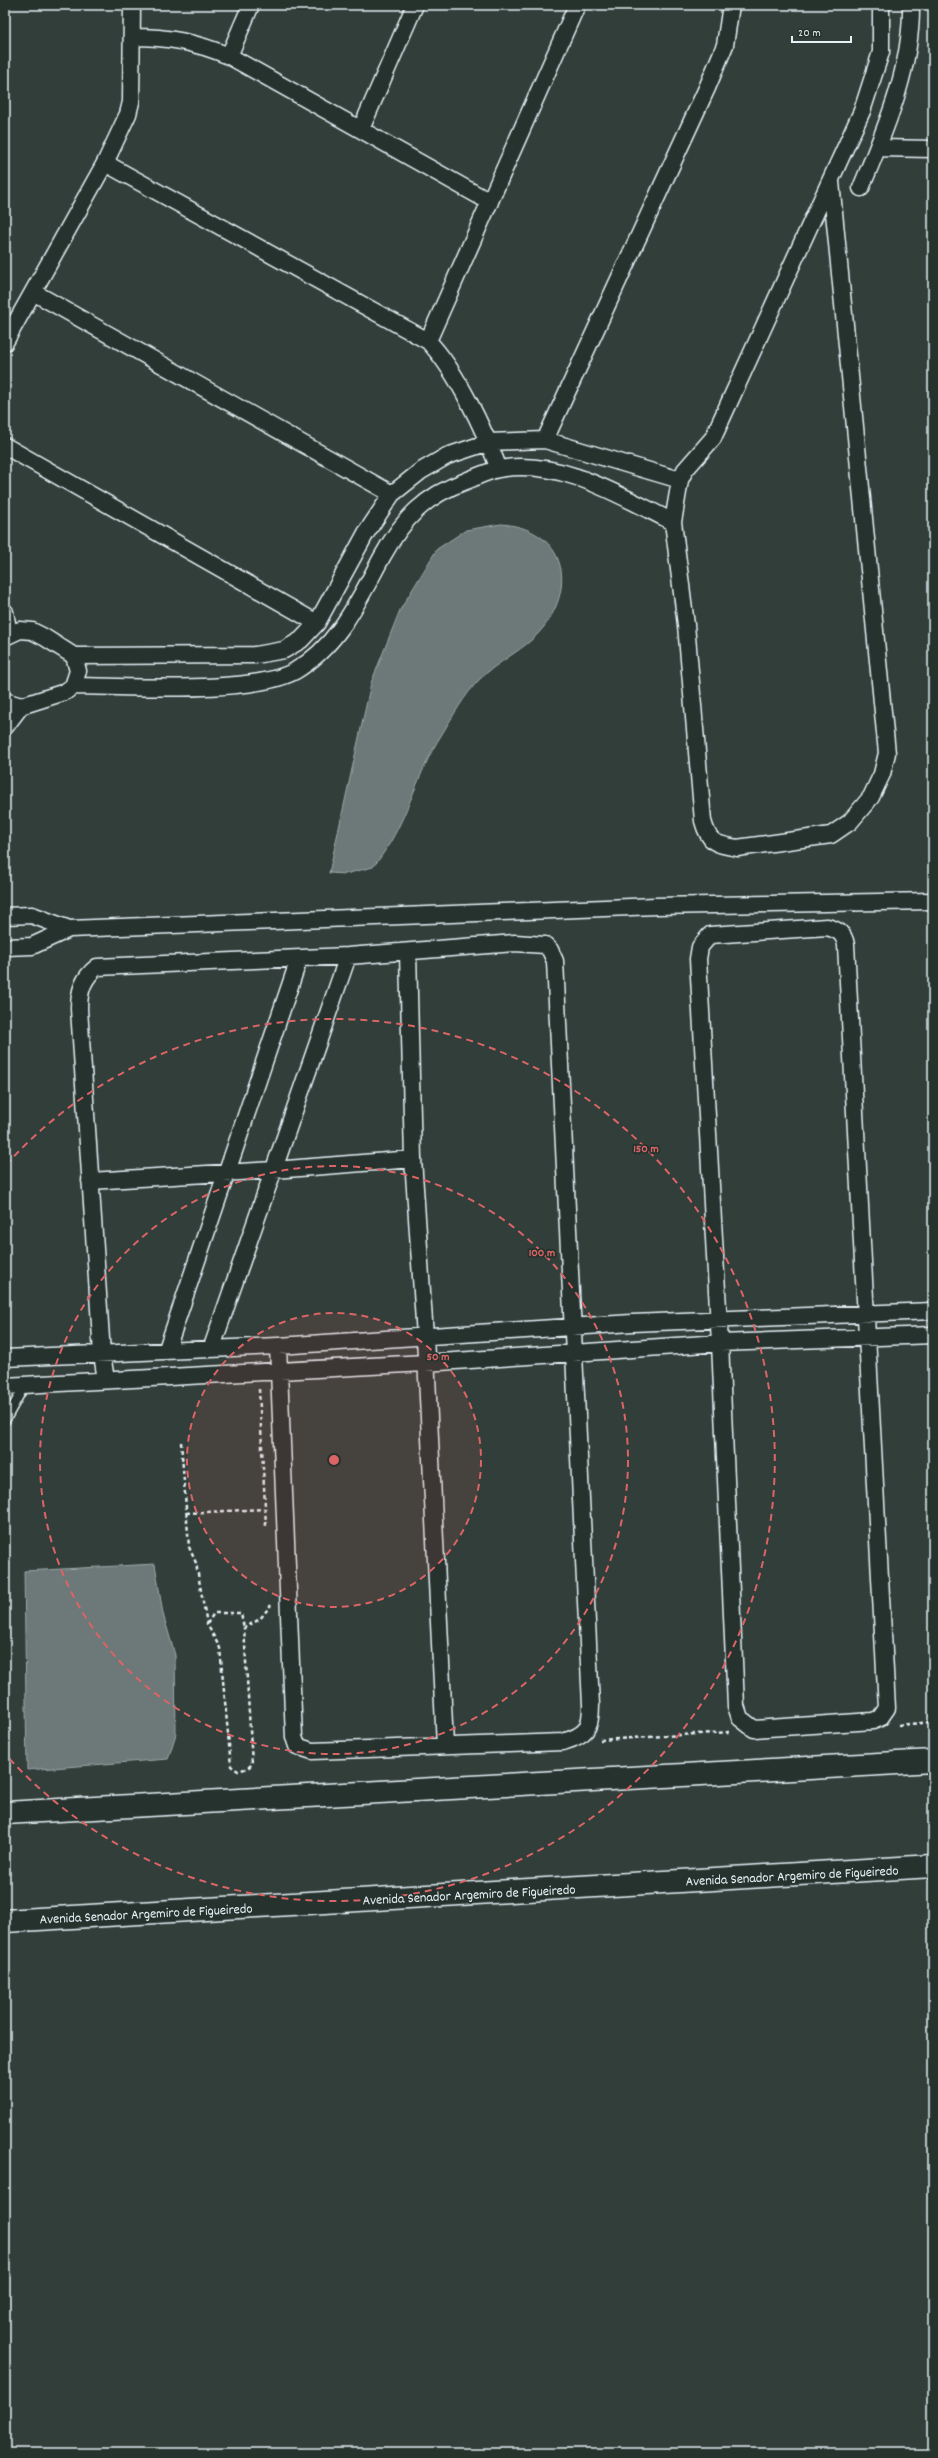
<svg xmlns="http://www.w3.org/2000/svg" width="938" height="2458" font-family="Dekko,sans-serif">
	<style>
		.water { fill: #6d7978; stroke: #9ea9ab }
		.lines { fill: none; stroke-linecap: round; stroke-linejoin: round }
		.service-casing { stroke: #e8f1f8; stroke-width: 11 }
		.minor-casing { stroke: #e8f1f8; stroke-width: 19 }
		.trunk-casing { stroke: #e8f1f8; stroke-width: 25 }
		.path { stroke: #e8f1f8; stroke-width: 2.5; stroke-dasharray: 4 3; stroke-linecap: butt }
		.service { stroke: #26332d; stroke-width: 8 }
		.minor { stroke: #26332d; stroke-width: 16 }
		.trunk { stroke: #26332d; stroke-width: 22 }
		.ring { fill: none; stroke: #db6466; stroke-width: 2; stroke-dasharray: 7 5 }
		.labels { text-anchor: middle; stroke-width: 3.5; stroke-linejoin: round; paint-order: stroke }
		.street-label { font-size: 14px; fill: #e8f1f8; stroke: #26332d }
		.centre { fill: #db6466; stroke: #26332d; stroke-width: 2 }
		.ring-label { font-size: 12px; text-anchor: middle; font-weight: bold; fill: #db6466; stroke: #26332d; stroke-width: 3.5; stroke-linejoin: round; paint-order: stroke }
	</style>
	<rect width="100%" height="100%" fill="#323e39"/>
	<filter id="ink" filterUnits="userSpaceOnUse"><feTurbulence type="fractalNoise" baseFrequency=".025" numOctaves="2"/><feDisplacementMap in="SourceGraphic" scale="8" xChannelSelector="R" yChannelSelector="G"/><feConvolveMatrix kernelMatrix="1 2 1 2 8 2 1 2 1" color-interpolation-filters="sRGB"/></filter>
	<g filter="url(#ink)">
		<path class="water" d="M501,524c61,4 78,58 42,104 -16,21 -46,33 -65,53 -14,15 -25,35 -36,53 -28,43 -34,91 -69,133l-28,7 -16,-1 42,-190 29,-73 37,-61 29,-19z
			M155,1564l8,50 12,41 1,79 -8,25 -141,11 -3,-199z"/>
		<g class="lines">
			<g class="service-casing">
				<path id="service" d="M5,1421l20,-36"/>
			</g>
			<g class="minor-casing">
				<path id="minor" d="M132,37c37,0 63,5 97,19l261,146
					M229,56l22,-51
					M361,129l54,-124
					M878,148l55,1
					M105,163l323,178c29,30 56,89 71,128
					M831,182l56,571 -5,21 -11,23 -21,25 -19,13 -94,13c-22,-4 -28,-5 -34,-27l-17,-196 -13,-103 7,-42 5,-10 28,-32 149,-327 19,-59v-47
					M861,188c24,-58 51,-119 50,-183
					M33,292l359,202
					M428,341l149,-336
					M5,342l100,-179 23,-49 3,-12 1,-97
					M545,440l162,-352 18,-43 6,-40
					M5,446l312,177
					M5,612l4,22
					M5,637l15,-7 12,1 12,6 30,19 4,15 -5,15 -8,6 -44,14 -16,-5
					M74,656l182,-1 28,-5 17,-10 16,-17 49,-90 26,-39 29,-23 26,-15 42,-14 56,-2 135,40
					M73,686c53,0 179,9 222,-15 44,-26 63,-70 87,-114 21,-38 42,-61 84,-76 10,-4 22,-10 33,-12 62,-11 121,27 174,53
					M5,727l16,-21
					M5,916l27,-1 37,14
					M827,927c11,3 17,6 19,18l41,763 -7,10 -7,3 -119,8 -14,-11 -4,-12 -16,-363 -22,-384 2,-12 10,-12z
					M5,947l27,-1 37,-17 587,-23 277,-5
					M408,952l5,207 12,177 20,409
					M90,1181l184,-11 139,-11
					M212,1347l136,-391
					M167,1349l132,-390
					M5,1358l273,-12 354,-23 301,-12
					M106,1380l-4,-26 -23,-345c0,-18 4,-31 18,-42l251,-11 167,-13 30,2 5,5 5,11 36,744c0,24 -5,30 -28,37l-251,9 -15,-5 -3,-9 -16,-391
					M5,1386l420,-23 295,-20 213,-8"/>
			</g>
			<g class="trunk-casing">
				<path id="trunk" d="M5,1813l928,-52
					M5,1921l928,-55"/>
			</g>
			<path class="path" d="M259,1389l7,137
				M181,1442l8,105 7,16 11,61 13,24 11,118 7,5 10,-3 4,-4 -8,-136 16,-9 11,-14
				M186,1513l79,-4
				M207,1624l7,-11h27l3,15
				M898,1725l35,-3
				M600,1740l129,-8"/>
			<use href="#service" class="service"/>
			<use href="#minor" class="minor"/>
			<use href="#trunk" class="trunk"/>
		</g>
	</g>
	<circle cx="334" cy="1460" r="147" fill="#db6466" fill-opacity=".12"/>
	<g class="ring">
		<circle cx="334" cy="1460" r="147"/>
		<circle cx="334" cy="1460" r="294"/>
		<path d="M6 1165A441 441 0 1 1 6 1755"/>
	</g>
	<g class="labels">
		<g class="street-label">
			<text transform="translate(792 1875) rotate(-3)" y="5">Avenida Senador Argemiro de Figueiredo</text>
			<text transform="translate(469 1894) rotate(-3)" y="5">Avenida Senador Argemiro de Figueiredo</text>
			<text transform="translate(146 1913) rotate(-3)" y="5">Avenida Senador Argemiro de Figueiredo</text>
		</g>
	</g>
	<circle cx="334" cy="1460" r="6" class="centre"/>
	<g class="ring-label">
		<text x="646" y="1152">150 m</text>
		<text x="542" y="1256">100 m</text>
		<text x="438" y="1360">50 m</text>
	</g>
	<rect width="938" height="2458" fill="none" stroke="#26332d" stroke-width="20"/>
	<rect x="10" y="10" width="918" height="2438" fill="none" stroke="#e8f1f8" stroke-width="1.5" filter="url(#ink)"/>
	<path d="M792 36v6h59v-6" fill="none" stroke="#e8f1f8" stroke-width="2"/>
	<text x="798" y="36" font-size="12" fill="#e8f1f8" stroke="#26332d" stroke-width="3" paint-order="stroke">20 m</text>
</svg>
